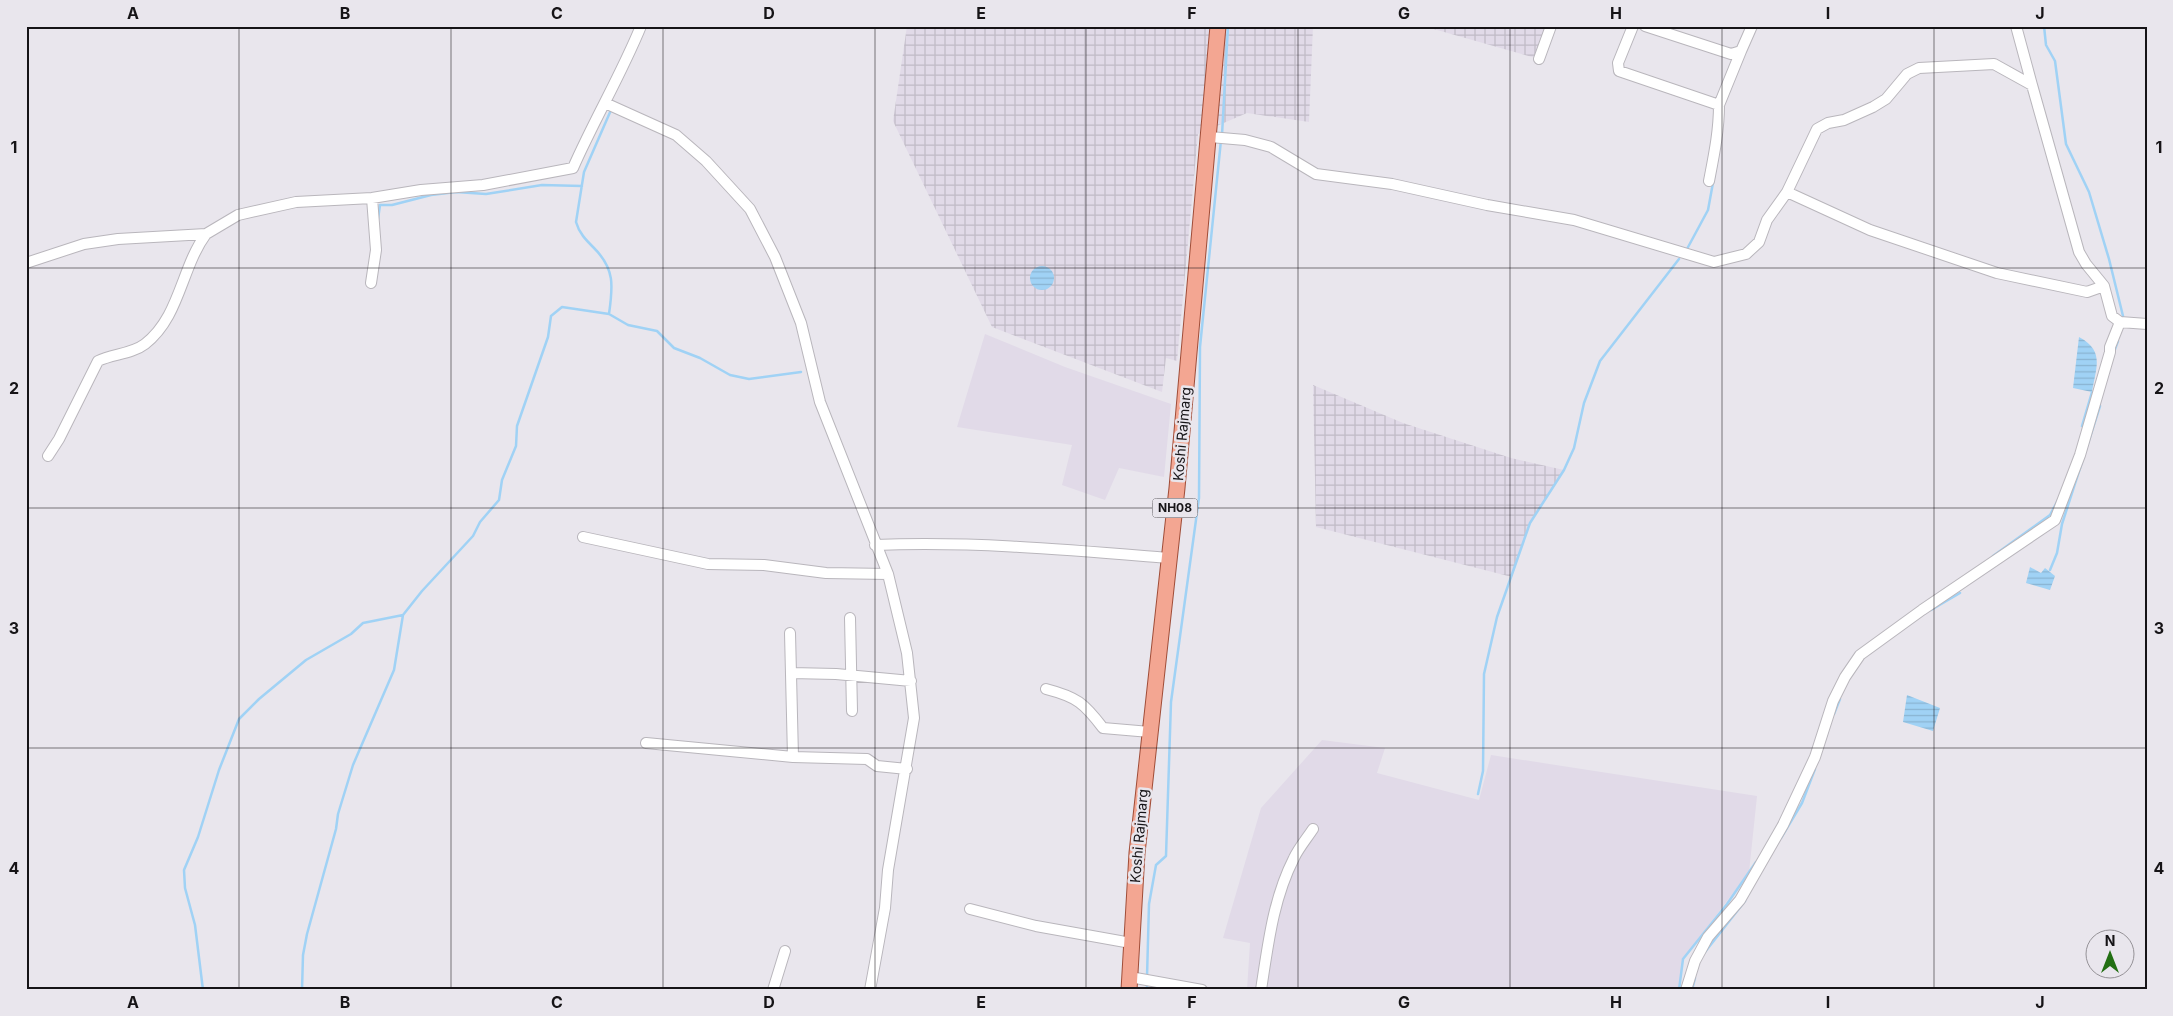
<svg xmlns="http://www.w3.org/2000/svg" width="2173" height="1016" font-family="Inter,sans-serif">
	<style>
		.built { fill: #e1dae8 }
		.industrial { fill: url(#industrial-grid) }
		.water { fill: url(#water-rules) }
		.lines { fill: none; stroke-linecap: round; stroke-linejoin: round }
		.stream { stroke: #a0d2f5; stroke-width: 2.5 }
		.minor-casing { stroke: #b9b6bc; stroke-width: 12 }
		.primary-casing { stroke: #a04d38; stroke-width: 17 }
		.minor { stroke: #fff; stroke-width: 10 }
		.primary { stroke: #f3a692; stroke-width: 15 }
		.grid { fill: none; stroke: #161417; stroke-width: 1; stroke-opacity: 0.55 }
		.labels { text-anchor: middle; stroke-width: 5; stroke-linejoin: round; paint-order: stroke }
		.shield { fill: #e9e6ed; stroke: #555357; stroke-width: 1 }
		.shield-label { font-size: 12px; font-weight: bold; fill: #161417 }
		.street-label { font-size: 14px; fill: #161417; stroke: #e9e6ed }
		.neatline { fill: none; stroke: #161417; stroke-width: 2 }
		.grid-label { font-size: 16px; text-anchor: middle; font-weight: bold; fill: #161417 }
	</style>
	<defs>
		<pattern id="industrial-grid" width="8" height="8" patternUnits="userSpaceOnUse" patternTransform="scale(1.25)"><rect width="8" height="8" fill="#e1dae8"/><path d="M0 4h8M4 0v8" fill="none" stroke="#c0bac6"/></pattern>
		<pattern id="water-rules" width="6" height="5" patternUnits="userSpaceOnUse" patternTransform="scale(1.25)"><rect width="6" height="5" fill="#a0d2f5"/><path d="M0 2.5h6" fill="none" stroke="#89b3d1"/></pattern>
	</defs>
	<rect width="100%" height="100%" fill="#e9e6ed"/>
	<path class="built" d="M985,334l80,33 106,37 -7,73 -45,-9 -14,32 -43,-15 10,-40 -115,-18z
		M1322,740l63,8 -8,25 102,27 12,-45 266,41 -8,76 -66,87 -4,31h-432l3,-47 -27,-5 38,-130z"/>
	<path class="industrial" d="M907,26h406l-4,96 -62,-9 -49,21 -21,227 -11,-3 -4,34 -170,-65 -99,-206z
		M1423,26h128l-12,33z
		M1313,385l90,38 108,35 53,12 -34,53 -18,54 -196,-50z"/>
	<path class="water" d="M1030 278a12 12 0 1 1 24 0a12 12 0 1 1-24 0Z
		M2079,337c26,14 17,30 13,55l-19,-4z
		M2030,567l11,6 4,-5 10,8 -5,14 -24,-7z
		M1907,695l33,13 -7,23 -30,-9z"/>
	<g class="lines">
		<path class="stream" d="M2044,26l2,19 9,16 11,83 23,48 20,67 14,57
			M1222,135l6,-109
			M378,219l2,-14h12l39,-10 25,-3 30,2 56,-9 40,1
			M1687,249l21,-39 9,-49
			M609,314c4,-28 6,-45 -15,-66 -8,-8 -15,-15 -18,-26l8,-50 27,-62
			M2114,352l4,-11
			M2082,426l10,-34
			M1993,556l57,-41 8,-15
			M2050,570l7,-17 5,-29 38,-118
			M1931,610l29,-17
			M1834,714l6,-15
			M1478,794l5,-23 1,-97 13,-57 33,-94 34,-53 10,-22 10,-45 16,-42 79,-102
			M1781,838l21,-35 13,-34
			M1705,952l40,-51
			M1147,977l2,-73 7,-39 10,-9 5,-154 28,-204 1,-151 21,-207
			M203,990l-8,-65 -10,-37 -1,-18 14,-33 21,-67 20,-51 20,-20 47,-39 45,-26 12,-11 40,-8 19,-24 51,-55 7,-14 19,-22 3,-20 14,-34 1,-20 31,-89 3,-21 11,-9 47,7 19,11 29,6 17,17 26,10 30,17 19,4 52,-7
			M302,990l1,-35 4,-21 29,-105 2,-15 15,-49 41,-95 9,-55
			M1147,990v-8
			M1679,990l4,-31 44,-55 29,-42
			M1692,990l3,-12"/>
		<g class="minor-casing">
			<path id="minor" d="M1633,26l-15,37 1,8 100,34 22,-54
				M1645,26l86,28 10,-3 11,-25
				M2016,26l16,59
				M1539,59l12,-33
				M605,103l71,32 30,26 44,48 25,48 26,66 19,79 68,172 19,79 7,65 -26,152 -3,38 -15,82
				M1210,137l35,3 26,7 45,27 76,10 95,21 87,15 140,42 32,-8 13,-12 8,-22 20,-28 30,-63 11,-6 16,-3 29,-13 13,-8 21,-25 12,-6 75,-4 38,21 47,167 7,12 18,22 8,30 8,6 27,2
				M1709,181c5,-26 10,-50 10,-76
				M1787,192l83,38 127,43 90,19 17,-6
				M26,263l58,-19 34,-5 88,-5 32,-19 58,-13 76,-4 49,-8 62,-5 90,-17c21,-48 48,-93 68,-142
				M371,283l5,-33 -4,-52
				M48,456l11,-17 39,-78c14,-7 34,-7 47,-17 35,-27 36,-76 61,-110
				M583,537l125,27 56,1 62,8 62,1
				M875,545c99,-4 196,5 294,13
				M850,618l2,93
				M790,633l3,124
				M791,673l45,1 75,7
				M1046,689c31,8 38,14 57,39l47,4
				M646,743l147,14 74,2 10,7 30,3
				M970,909l66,17 95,17
				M1130,977l72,13
				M773,990l12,-39
				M1261,990c7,-45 12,-91 33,-132 4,-9 13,-20 19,-29
				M1686,990l9,-29 13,-24 32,-37 43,-75 32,-68 18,-56 12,-24 15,-22 62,-45 133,-90 25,-65 30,-103v-5l10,-25"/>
		</g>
		<g class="primary-casing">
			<path id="primary" d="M1129,990l8,-137 40,-365 41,-462"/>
		</g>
		<use href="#minor" class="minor"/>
		<use href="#primary" class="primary"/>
	</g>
	<path class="grid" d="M239,26v964M451,26v964M663,26v964M875,26v964M1086,26v964M1298,26v964M1510,26v964M1722,26v964M1934,26v964M26,268h2121M26,508h2121M26,748h2121"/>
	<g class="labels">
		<rect class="shield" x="1152.5" y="498.5" width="45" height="19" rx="4"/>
		<g class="shield-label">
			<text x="1175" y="512">NH08</text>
		</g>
		<g class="street-label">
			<text transform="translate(1182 434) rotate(-85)" y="5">Koshi Rajmarg</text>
			<text transform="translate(1139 836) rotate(-85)" y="5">Koshi Rajmarg</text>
		</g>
	</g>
	<rect width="2173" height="1016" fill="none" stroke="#e9e6ed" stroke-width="55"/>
	<g transform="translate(2110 954)"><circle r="24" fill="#e9e6ed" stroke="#959297"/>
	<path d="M0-4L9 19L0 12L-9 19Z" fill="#226f13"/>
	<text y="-8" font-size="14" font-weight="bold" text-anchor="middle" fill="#161417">N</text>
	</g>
	<rect x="28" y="28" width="2118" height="960" class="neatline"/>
	<g class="grid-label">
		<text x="133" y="19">A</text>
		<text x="345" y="19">B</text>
		<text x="557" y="19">C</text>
		<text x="769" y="19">D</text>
		<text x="981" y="19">E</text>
		<text x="1192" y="19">F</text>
		<text x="1404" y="19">G</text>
		<text x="1616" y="19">H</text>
		<text x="1828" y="19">I</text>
		<text x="2040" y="19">J</text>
		<text x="14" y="153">1</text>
		<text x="2159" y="153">1</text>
		<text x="14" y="394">2</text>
		<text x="2159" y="394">2</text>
		<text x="14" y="634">3</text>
		<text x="2159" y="634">3</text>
		<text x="14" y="874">4</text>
		<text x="2159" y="874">4</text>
		<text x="133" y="1008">A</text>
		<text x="345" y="1008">B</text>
		<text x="557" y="1008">C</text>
		<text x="769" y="1008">D</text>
		<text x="981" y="1008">E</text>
		<text x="1192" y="1008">F</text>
		<text x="1404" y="1008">G</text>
		<text x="1616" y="1008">H</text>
		<text x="1828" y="1008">I</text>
		<text x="2040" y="1008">J</text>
	</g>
</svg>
